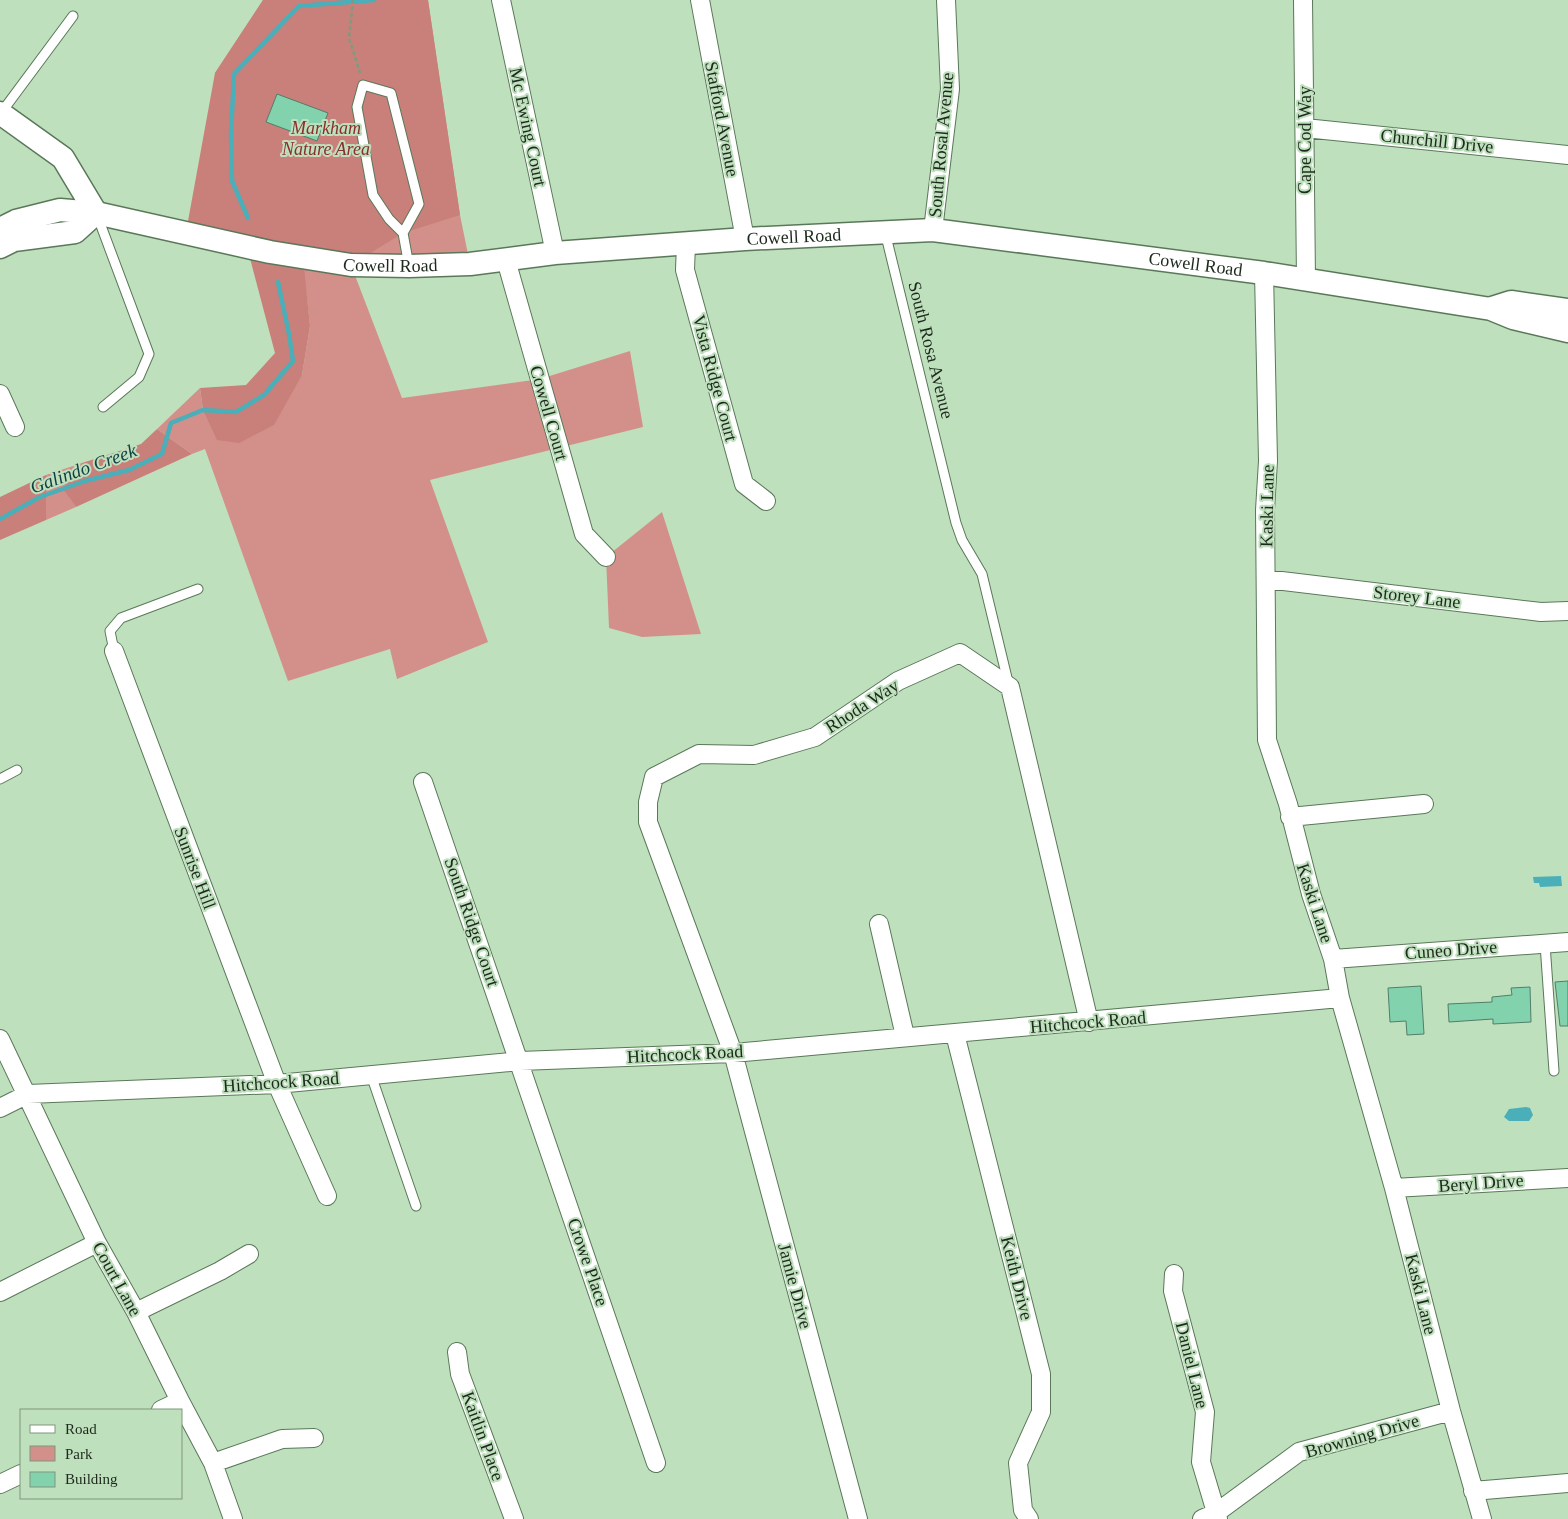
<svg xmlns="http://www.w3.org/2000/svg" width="1568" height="1519" font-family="Georgia,serif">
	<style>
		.green { fill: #d3908b }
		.forest { fill: #c97f7a }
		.water { fill: #4aafb8 }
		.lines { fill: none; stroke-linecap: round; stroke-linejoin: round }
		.stream { stroke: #4aafb8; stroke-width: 4.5 }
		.building { fill: #83d2ae; stroke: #517e69 }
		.service-casing { stroke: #5a7859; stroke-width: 11 }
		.minor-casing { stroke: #5a7859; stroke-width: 20 }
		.tertiary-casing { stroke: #5a7859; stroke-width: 25 }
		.path { stroke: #809a7f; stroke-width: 2.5; stroke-dasharray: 4 2.5; stroke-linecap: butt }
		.service { stroke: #fff; stroke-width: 9 }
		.minor { stroke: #fff; stroke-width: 18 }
		.tertiary { stroke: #fff; stroke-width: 22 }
		.labels { text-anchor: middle; stroke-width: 4; stroke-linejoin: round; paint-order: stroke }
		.street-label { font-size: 18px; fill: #1c291c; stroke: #bfe0bd }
		.park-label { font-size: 18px; font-style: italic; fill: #882e2e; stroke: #bfe0bd }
		.water-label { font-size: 19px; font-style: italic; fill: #103f43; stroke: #bfe0bd }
	</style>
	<rect width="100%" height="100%" fill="#bfe0bd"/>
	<path class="green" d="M263,0h165l32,215 10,49 -119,1 51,133 138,-19 90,-28 13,76 -213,53 58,162 -91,37 -7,-30 -102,32 -83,-232 -13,5 -35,-25 43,-41 3,22 99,-35 8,-49 -4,-36 -91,-217z
		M82,463l-18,26 12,18 -30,13v-45z
		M662,512l39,122 -59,3 -33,-9 -3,-71z"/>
	<path class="forest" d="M263,0h165l32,215 -57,18 -52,32 -48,-8 7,69 -8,49 -28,50 -35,18 -22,-3 -14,-30 -3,-22 46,-3 29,-32 -28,-106 -61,-15 29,-159z
		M157,429l35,25 -116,53 -13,-18 19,-26 59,-19z
		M46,475v45l-46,20v-43z"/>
	<path class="water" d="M1561,876l1,10 -22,1 -1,-4h-5l-1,-6z
		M1526,1107l4,1 3,7 -4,6h-20l-5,-4 5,-8z"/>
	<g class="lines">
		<path class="stream" d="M248,218l-16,-37 -1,-47 3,-60 65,-68 75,-6
			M0,519l40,-22 45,-16 44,-11 33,-16 9,-31 32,-13 33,2 28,-17 29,-34 -4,-27 -11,-52"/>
	</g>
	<path class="building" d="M277,94l51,19 -11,28 -51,-19z
		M1568,981v45h-8l-5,-44z
		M1421,986l3,48 -17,1 -1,-14 -16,1 -2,-34z
		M1530,987l1,35 -38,2v-5l-44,3 -1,-18 44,-2v-5l20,-2 -1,-7z"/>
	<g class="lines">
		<g class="service-casing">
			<path id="service" d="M1,113l72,-97
				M97,215l52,139 -10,23 -36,30
				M885,232l71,291 6,17 20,34 27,112
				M403,233l16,-29 -28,-111 -28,-8 -6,22 16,88 16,24 14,14 6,33
				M114,651l-4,-20 11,-13 77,-29
				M0,779l17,-9
				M1545,944l9,127
				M371,1075l45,131"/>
		</g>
		<g class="minor-casing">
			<path id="minor" d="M501,0l54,253
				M700,0l45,239
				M1303,0l3,280
				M1305,128l263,27
				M933,230l17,-141 -4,-89
				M686,244l-1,26 59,214 22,17
				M506,260l78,274 22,23
				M1264,273l4,188 -3,49 2,230 21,64 23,90 22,65 7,39 54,190 57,223 31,108
				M0,394l15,33
				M1266,579l275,33 27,-1
				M114,651l163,433 50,112
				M423,782l233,681
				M1290,817l134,-13
				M879,924l26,112
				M1333,959l235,-17
				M955,1034l86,340v38l-23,51 5,47 6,9
				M0,1039l97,204 39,69 44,89 33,62 20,56
				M0,1108l28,-14 249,-10 243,-23 213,-8 607,-55
				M1394,1188l174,-10
				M1174,1274l-1,17 32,121 -4,50 17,57
				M0,1292l97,-49
				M136,1312l84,-41 29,-17
				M457,1352l3,22 54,145
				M161,1410l19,-9
				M213,1463l69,-24 32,-1
				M0,1484l21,-10
				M1473,1491l95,-8
				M858,1519l-125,-466 -85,-231v-20l6,-25 45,-23 55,1 61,-18 83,-56 62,-28 50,34 79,335
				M1202,1519l14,-6 83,-61 152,-41"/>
		</g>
		<g class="tertiary-casing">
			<g id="tertiary">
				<path d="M0,113l63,45 33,55"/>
				<path id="s1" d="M0,229l16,-8 44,-11 36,3 174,39 81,13 58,1 61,-2 85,-11 190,-14 188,-9 331,43 227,36 22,9 55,13"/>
				<path d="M0,247l14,-7 61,-8 21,-19"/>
				<path d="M1492,308l19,-6 57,8"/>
			</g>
		</g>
		<path class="path" d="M353,0l-4,38 11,35"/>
		<use href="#service" class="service"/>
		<use href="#minor" class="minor"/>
		<use href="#tertiary" class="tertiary"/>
	</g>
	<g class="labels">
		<g class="street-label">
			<text transform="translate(722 119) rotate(79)" y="6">Stafford Avenue</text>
			<text transform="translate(528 127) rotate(78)" y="6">Mc Ewing Court</text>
			<text transform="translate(1305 140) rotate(-90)" y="6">Cape Cod Way</text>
			<text transform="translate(1437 141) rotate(6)" y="6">Churchill Drive</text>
			<text transform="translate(941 145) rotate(-85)" y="6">South Rosal Avenue</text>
			<text dy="6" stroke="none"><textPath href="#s1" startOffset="804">Cowell Road</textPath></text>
			<text dy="6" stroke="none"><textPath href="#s1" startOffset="399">Cowell Road</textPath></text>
			<text dy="6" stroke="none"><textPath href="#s1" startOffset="1208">Cowell Road</textPath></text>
			<text transform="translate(931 350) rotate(76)" y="6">South Rosa Avenue</text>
			<text transform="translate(715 378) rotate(75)" y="6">Vista Ridge Court</text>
			<text transform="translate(549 413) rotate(74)" y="6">Cowell Court</text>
			<text transform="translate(1267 506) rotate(-89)" y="6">Kaski Lane</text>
			<text transform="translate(1417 597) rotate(7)" y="6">Storey Lane</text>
			<text transform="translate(862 706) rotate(-33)" y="6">Rhoda Way</text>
			<text transform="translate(195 868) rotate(69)" y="6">Sunrise Hill</text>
			<text transform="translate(1315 903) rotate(72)" y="6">Kaski Lane</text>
			<text transform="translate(472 922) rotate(71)" y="6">South Ridge Court</text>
			<text transform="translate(1451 950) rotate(-4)" y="6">Cuneo Drive</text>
			<text transform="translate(1088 1022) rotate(-5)" y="6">Hitchcock Road</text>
			<text transform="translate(685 1054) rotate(-3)" y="6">Hitchcock Road</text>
			<text transform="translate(281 1082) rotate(-4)" y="6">Hitchcock Road</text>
			<text transform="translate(1481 1183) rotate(-4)" y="6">Beryl Drive</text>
			<text transform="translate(588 1262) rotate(71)" y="6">Crowe Place</text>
			<text transform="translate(1017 1278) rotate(76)" y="6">Keith Drive</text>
			<text transform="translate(117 1279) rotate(61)" y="6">Court Lane</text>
			<text transform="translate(795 1286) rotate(75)" y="6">Jamie Drive</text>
			<text transform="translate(1421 1294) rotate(76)" y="6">Kaski Lane</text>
			<text transform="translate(1192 1365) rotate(76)" y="6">Daniel Lane</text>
			<text transform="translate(483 1436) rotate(70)" y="6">Kaitlin Place</text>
			<text transform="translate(1362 1436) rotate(-16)" y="6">Browning Drive</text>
		</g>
		<g class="park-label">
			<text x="326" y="134">Markham<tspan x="326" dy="21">Nature Area</tspan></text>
		</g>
		<g class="water-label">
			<text transform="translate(83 468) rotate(-20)" y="7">Galindo Creek</text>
		</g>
	</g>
	<rect x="20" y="1409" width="162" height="90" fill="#bfe0bd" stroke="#7e977d"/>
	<rect x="30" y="1425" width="25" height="8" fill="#ffffff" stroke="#7e977d"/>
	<text x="65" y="1434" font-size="15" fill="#1c291c">Road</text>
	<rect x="30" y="1446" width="25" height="15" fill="#d3908b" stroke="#7e977d"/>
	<text x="65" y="1459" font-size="15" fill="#1c291c">Park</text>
	<rect x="30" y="1472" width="25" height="15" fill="#83d2ae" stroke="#7e977d"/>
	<text x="65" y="1484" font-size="15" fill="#1c291c">Building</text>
</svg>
